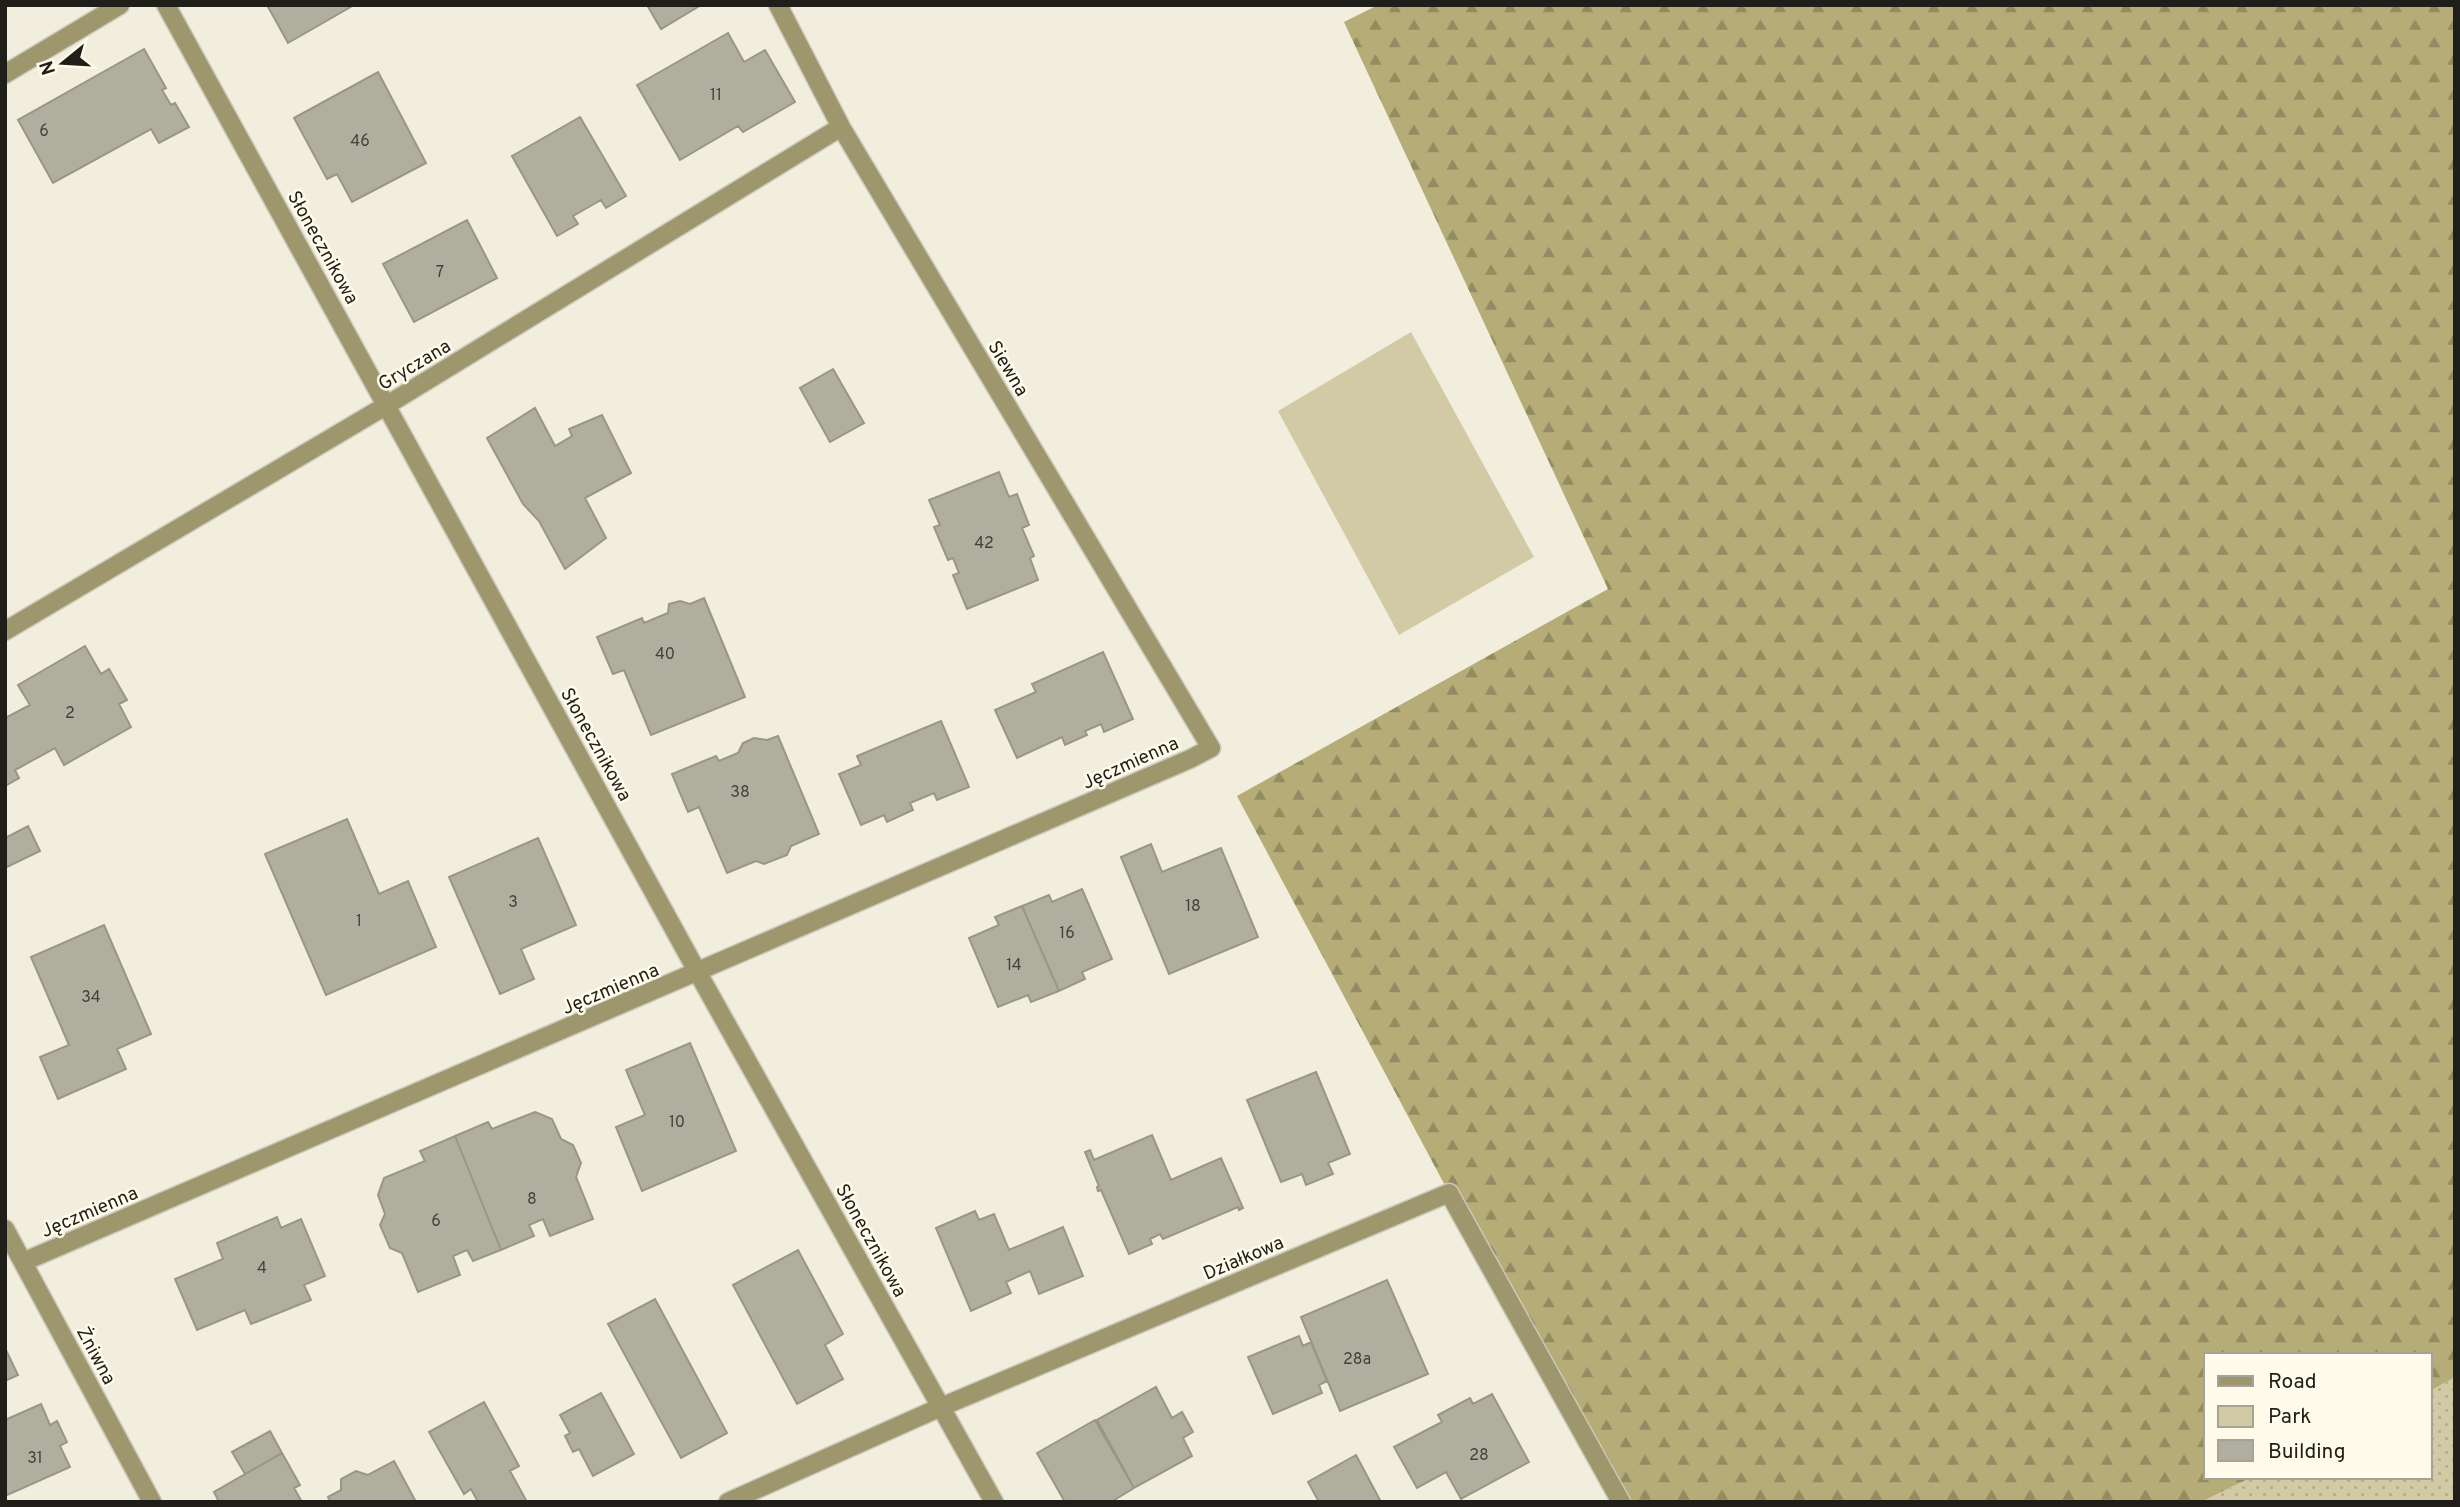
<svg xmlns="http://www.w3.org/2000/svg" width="2460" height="1507" font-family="Overpass,sans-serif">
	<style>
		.grass { fill: url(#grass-dots) }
		.forest { fill: url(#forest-firs) }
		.park { fill: #d2caa5 }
		.building { fill: #b0ae9f; stroke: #999688; stroke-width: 2 }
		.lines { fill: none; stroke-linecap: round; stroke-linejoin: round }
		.minor-casing { stroke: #cbc9ba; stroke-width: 21 }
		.minor { stroke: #9e966c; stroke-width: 18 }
		.labels { text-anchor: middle; stroke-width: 5; stroke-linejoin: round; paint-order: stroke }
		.number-label { font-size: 16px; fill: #43423a }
		.street-label { font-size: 19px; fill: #1f1e18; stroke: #fefbeb }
	</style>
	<defs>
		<pattern id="grass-dots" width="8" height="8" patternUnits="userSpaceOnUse" patternTransform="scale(1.75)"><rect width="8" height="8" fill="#d2caa5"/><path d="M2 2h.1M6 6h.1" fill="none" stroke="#b4ad8d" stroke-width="1.8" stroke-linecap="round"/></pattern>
		<pattern id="forest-firs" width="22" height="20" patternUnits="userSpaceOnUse" patternTransform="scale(1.75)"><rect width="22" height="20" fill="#b6ac78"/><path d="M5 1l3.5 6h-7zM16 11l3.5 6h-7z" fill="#938b61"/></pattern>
	</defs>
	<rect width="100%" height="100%" fill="#f1eede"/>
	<path class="grass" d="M2455,1377v125h-254l51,-25h178v-86z"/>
	<path class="forest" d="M1378,5h1077v1372l-25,14v-36h-224v122h46l-51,25h-580l-172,-309 -212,-397 371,-207 -264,-567z"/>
	<path class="park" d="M1411,332l123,225 -135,78 -121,-224z"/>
	<path class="building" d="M267,5h87l-66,38z
		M647,5h54l-40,24z
		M728,33l16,29 21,-12 30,52 -52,30 -5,-6 -58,34 -43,-75z
		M144,49l22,39 -4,2 9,15 4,-2 14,24 -30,16 -8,-14 -98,54 -35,-63z
		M378,72l48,91 -74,39 -15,-28 -10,5 -33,-61z
		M580,117l46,79 -20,12 -5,-8 -28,16 5,8 -21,12 -45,-80z
		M467,220l30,58 -83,44 -31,-58z
		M833,369l31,54 -34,19 -30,-54z
		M535,408l20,38 17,-10 -3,-7 33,-14 29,58 -46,25 21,40 -41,31 -26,-48 -16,-17 -36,-66z
		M999,472l10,25 8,-3 12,31 -7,3 12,28 -4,2 8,22 -71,29 -14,-34 6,-2 -6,-15 -5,2 -14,-33 6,-2 -11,-25z
		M704,598l41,99 -94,38 -27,-65 -11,4 -16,-37 45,-19 2,5 24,-10 1,-9 11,-3 10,3z
		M85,646l16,28 8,-5 18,31 -8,4 12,23 -67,38 -9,-17 -40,22 4,8 -14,8v-68l25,-13 -12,-20z
		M1103,652l30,67 -29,13 -3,-8 -16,7 2,4 -22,10 -3,-8 -45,21 -22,-48 41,-18 -4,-8z
		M941,721l28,66 -32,13 -3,-7 -24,10 3,7 -26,12 -3,-7 -23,10 -22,-51 22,-9 -4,-9z
		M778,736l41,98 -28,12 -4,9 -23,9 -8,-3 -29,12 -28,-66 -11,5 -16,-38 44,-18 3,5 19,-8 5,-10 11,-5 13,2z
		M347,819l32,75 29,-13 28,66 -110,48 -61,-141z
		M28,826l12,25 -35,17v-30z
		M538,838l38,87 -55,24 13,30 -34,15 -51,-117z
		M1151,844l11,28 59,-24 37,89 -89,37 -48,-117z
		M1082,889l30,70 -30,13 3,7 -26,12 -37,-85 27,-11 3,7z
		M1022,906l37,85 -28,11 -3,-7 -30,12 -29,-69 30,-13 -4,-8z
		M104,925l47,109 -34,15 9,20 -68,30 -18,-42 29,-12 -38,-88z
		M690,1043l46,108 -94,40 -26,-64 29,-12 -19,-45z
		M1316,1072l34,82 -22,9 5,11 -27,11 -4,-11 -21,8 -34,-82z
		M535,1112l17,7 9,20 12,6 8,18 -5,14 17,42 -43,17 -7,-17 -14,6 5,11 -33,14 -46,-114 33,-14 4,7z
		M1152,1135l19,45 50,-22 22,50 -4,2 -1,-3 -75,32 -3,-5 -10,5 2,5 -23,10 -28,-64 -3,1 -1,-4 2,-1 -14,-34 5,-2 4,10z
		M455,1136l46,114 -28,11 -6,-11 -14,6 7,19 -42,17 -16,-39 -12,-5 -10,-23 5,-11 -7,-19 6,-17 41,-17 -5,-10z
		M975,1211l4,9 15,-6 15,36 54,-23 20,49 -44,18 -9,-23 -24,11 5,11 -40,18 -35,-83z
		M277,1217l4,11 20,-9 24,57 -21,9 7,15 -60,24 -6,-14 -48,20 -22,-51 48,-20 -6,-16z
		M798,1250l45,84 -18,11 18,34 -46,25 -64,-119z
		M1387,1280l41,94 -88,37 -39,-94z
		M655,1299l72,134 -46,25 -73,-134z
		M1299,1336l4,10 8,-4 16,39 -8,4 3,8 -49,21 -25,-57z
		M5,1348l13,27 -13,6z
		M1156,1387l16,31 10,-6 11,20 -10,6 9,18 -58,32 -37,-68z
		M601,1393l33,61 -41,22 -14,-27 -6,3 -8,-16 5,-3 -10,-18z
		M1492,1394l37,68 -68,37 -15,-27 -29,16 -23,-41 48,-25 -4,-7 32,-17 3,6z
		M484,1402l35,64 -9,5 17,31h-49l-7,-13 -7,5 -35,-62z
		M41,1404l9,21 7,-4 10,21 -7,4 10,21 -65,29v-76z
		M1095,1420l39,68 -23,14h-46l-28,-49z
		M270,1431l12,22 -37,21 -13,-22z
		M282,1453l18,32 -6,3 8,14h-83l-5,-10z
		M1356,1455l25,47h-62l-11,-20z
		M394,1461l22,41h-86l-2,-5 13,-7v-11l15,-8 12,4z"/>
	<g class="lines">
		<g class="minor-casing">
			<path id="minor" d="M166,5l532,968 296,529
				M5,74l115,-69
				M5,631l382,-226 454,-278
				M5,1229l147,273
				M23,1262l1167,-503 21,-11 -370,-621 -63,-122
				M728,1502l213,-95 508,-214 172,309"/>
		</g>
		<use href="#minor" class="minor"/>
	</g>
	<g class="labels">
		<g class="number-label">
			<text x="716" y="100">11</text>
			<text x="44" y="136">6</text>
			<text x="360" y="146">46</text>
			<text x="440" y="277">7</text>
			<text x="984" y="548">42</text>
			<text x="665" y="659">40</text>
			<text x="70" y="718">2</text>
			<text x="740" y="797">38</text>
			<text x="513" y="907">3</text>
			<text x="1193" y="911">18</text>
			<text x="359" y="926">1</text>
			<text x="1067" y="938">16</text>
			<text x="1014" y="970">14</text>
			<text x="91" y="1002">34</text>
			<text x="677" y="1127">10</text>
			<text x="532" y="1204">8</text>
			<text x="436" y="1226">6</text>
			<text x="262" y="1273">4</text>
			<text x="1357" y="1364">28a</text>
			<text x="1479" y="1460">28</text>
			<text x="35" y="1463">31</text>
		</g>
		<g class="street-label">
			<text transform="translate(324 247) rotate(61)" y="7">Słonecznikowa</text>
			<text transform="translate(414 364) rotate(-31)" y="7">Gryczana</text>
			<text transform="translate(1009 368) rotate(59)" y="7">Siewna</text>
			<text transform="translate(597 744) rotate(61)" y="7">Słonecznikowa</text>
			<text transform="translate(1130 762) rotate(-24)" y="7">Jęczmienna</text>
			<text transform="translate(610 988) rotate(-23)" y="7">Jęczmienna</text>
			<text transform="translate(89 1211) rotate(-23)" y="7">Jęczmienna</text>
			<text transform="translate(872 1240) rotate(61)" y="7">Słonecznikowa</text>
			<text transform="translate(1243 1257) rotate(-23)" y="7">Działkowa</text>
			<text transform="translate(97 1355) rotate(62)" y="7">Żniwna</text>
		</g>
	</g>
	<rect width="2460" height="1507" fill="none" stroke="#1f1e18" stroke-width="14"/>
	<rect x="2204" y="1353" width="228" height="126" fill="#fefbeb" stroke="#a5a397" stroke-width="2"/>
	<rect x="2218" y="1376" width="35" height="10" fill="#9e966c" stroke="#a5a397" stroke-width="2"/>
	<text x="2268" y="1388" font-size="21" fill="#1f1e18">Road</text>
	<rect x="2218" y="1406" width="35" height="21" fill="#d2caa5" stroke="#a5a397" stroke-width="2"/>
	<text x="2268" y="1423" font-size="21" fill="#1f1e18">Park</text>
	<rect x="2218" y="1440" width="35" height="21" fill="#b0ae9f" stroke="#a5a397" stroke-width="2"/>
	<text x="2268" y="1458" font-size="21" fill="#1f1e18">Building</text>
	<g transform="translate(63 63) rotate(252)" stroke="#fefbeb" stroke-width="5" paint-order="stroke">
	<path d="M0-5L12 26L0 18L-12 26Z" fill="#1f1e18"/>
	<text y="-10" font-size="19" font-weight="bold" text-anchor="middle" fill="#1f1e18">N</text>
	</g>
</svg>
